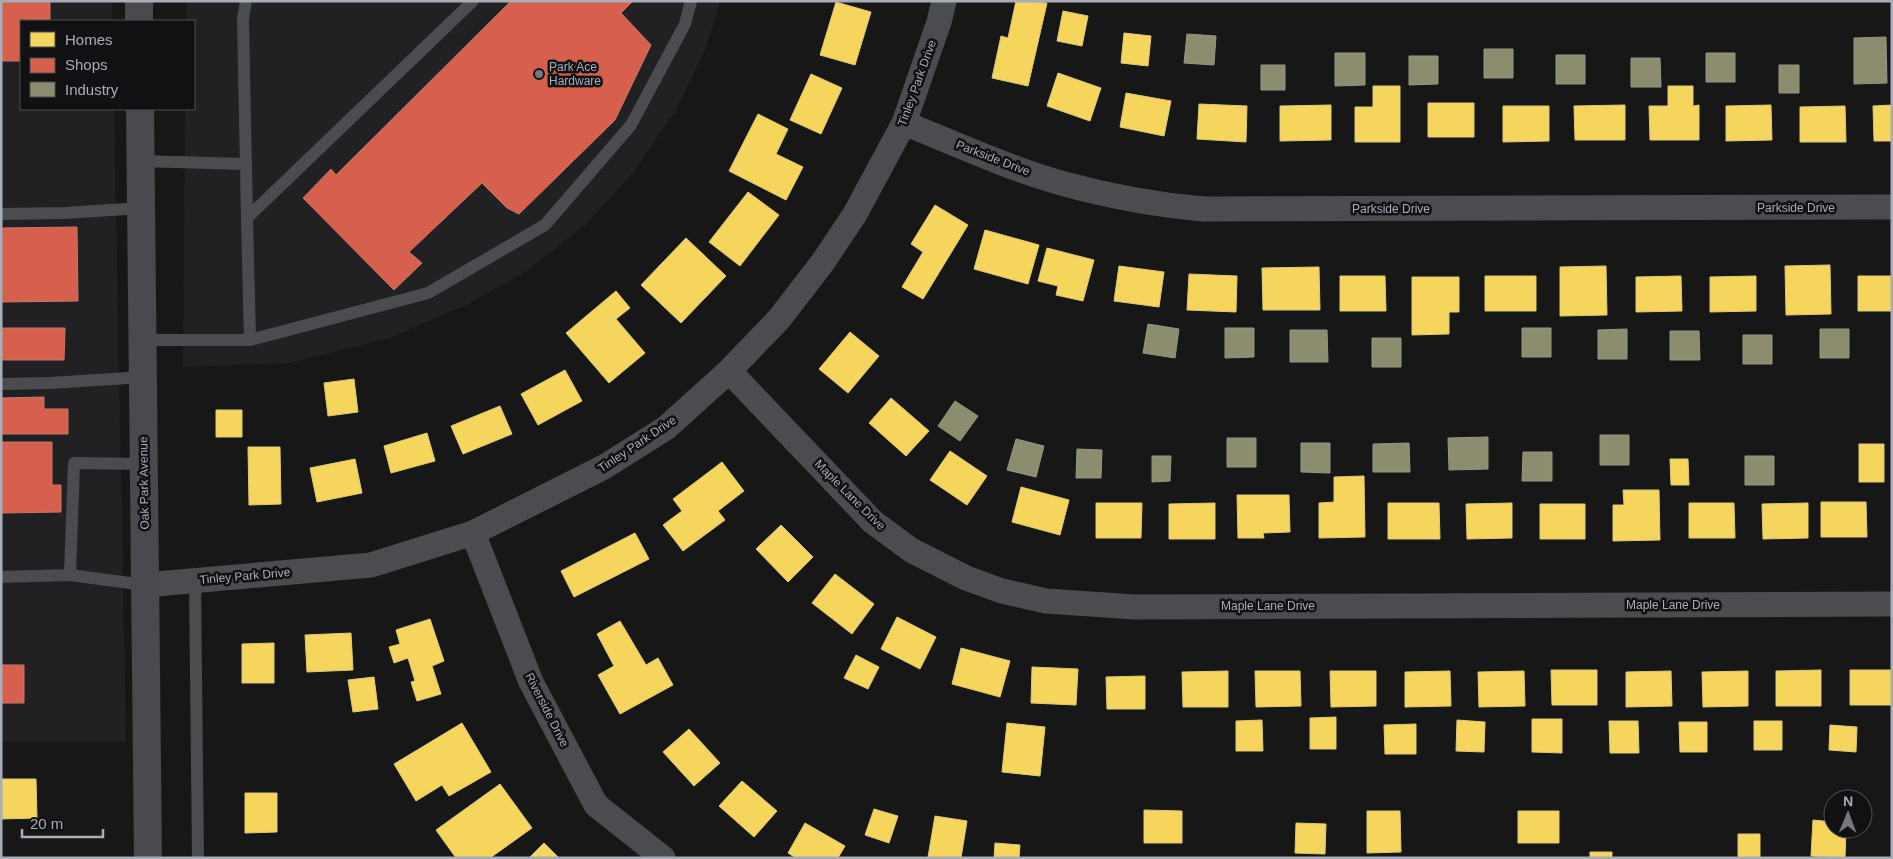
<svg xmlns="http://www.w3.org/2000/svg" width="1893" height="859" font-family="Arial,sans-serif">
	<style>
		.built { fill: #212123 }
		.homes { fill: #f6d55c; stroke: #dfc978 }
		.shops { fill: #d6604d; stroke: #c8776d }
		.industry { fill: #8c8c6e; stroke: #949684 }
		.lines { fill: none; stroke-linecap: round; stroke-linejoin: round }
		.lane { stroke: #4b4c50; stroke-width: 12 }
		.street { stroke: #4b4c50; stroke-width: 25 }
		.secondary { stroke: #4a4a4e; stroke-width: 28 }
		.poi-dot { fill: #757880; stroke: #111113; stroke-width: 2 }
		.labels { text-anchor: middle; stroke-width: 5; stroke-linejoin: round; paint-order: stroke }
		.poi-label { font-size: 12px; fill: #a8adb8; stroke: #111113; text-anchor: start }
		.street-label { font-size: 12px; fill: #a8adb8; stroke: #111113 }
	</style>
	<rect width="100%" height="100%" fill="#171717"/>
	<path class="built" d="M1,1h111v20h-91v88h93l12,633h-125z
		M186,1h534l-14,47 -31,64 -42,61 -48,52 -58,46 -59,33 -78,34 -101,25 -106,4 2,-258h9v-88h-8z"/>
	<path class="homes" d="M1016,1l31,2 -19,83 -36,-8 9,-42 7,2z
		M836,2l35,10 -16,53 -35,-10z
		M1063,11l25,5 -6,30 -25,-5z
		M1124,33l27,3 -3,30 -27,-3z
		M1058,73l43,15 -11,33 -43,-15z
		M811,74l31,14 -21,46 -31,-14z
		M1373,86h27v56h-45v-35h18z
		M1668,86h25v20l6,-1v35h-49l-1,-34h19z
		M1126,93l45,8 -7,35 -44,-9z
		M1428,103h46v34h-46z
		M1199,104l48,2 -1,36 -49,-3z
		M1331,105v35l-51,1v-35z
		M1625,105v35h-50l-1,-34z
		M1771,105l1,35 -46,1v-35z
		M1892,105v36h-18l-1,-35z
		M1503,106h46v35l-46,1z
		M1845,106l1,36h-46v-35z
		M758,114l30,15 -12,25 27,13 -17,33 -57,-29z
		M748,192l31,23 -39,51 -31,-24z
		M935,205l33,20 -45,74 -21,-12 21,-35 -12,-8z
		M985,230l54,15 -11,39 -54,-15z
		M686,238l40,38 -45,47 -40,-38z
		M1047,248l47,12 -11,41 -27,-6 2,-9 -20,-5z
		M1830,265l1,49 -45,1 -1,-49z
		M1119,266l45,6 -5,35 -45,-6z
		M1606,266l1,49 -47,1v-49z
		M1319,267l1,43h-57l-1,-42z
		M1189,274l48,2 -1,36 -49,-2z
		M1340,276h45l1,35h-46z
		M1485,276h51v35h-51z
		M1681,276l1,35 -46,1v-35z
		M1756,276v35l-46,1v-35z
		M1858,276h34v35h-34z
		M1412,277h47v35h-10v22l-37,1z
		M616,291l14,17 -14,11 29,34 -36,30 -43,-50z
		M850,332l29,24 -31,37 -29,-24z
		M565,370l17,31 -44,24 -17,-31z
		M354,379l4,33 -30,4 -4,-33z
		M891,398l38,33 -23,25 -37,-33z
		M500,406l12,28 -49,20 -12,-28z
		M216,410h26v27h-26z
		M427,433l8,28 -44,12 -7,-27z
		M1859,444h25v38h-25z
		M248,447h32l1,57 -32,1z
		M950,451l37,25 -20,29 -37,-25z
		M355,459l7,34 -45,9 -7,-34z
		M1670,459h18l1,26h-18z
		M722,462l22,29 -26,20 7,9 -42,31 -20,-26 19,-14 -9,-12z
		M1364,476l1,61 -46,1v-35l15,-1v-25z
		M1021,487l48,13 -9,35 -48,-13z
		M1623,490h36l1,50 -47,1v-36h11z
		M1237,495h52l1,37 -27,1 1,5h-26z
		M1821,502h45l1,35h-46z
		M1096,503h46l-1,35h-45z
		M1215,503v36h-46v-35z
		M1388,503h51l1,36h-52z
		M1512,503v35l-45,1 -1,-35z
		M1689,503h45l1,35h-46z
		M1808,503v35l-45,1 -1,-35z
		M1540,504h45v35h-45z
		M781,525l32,32 -25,25 -32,-33z
		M635,533l14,26 -75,38 -13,-26z
		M835,574l39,30 -22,30 -40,-31z
		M897,617l39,20 -16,32 -39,-20z
		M430,619l14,42 -12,5 9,28 -24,7 -6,-19 4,-1 -7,-23 -14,5 -5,-16 11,-3 -4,-14z
		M620,621l26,44 12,-7 15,27 -53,29 -22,-39 16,-9 -17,-32z
		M351,633l2,37 -46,2 -2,-37z
		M274,643v40h-32v-39z
		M961,648l49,13 -10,36 -48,-13z
		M856,655l23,12 -11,22 -24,-11z
		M1032,667l46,2 -2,36 -45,-2z
		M1551,670h46v35h-45z
		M1821,670v36h-45v-35z
		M1850,670h42v35h-42z
		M1228,671v36h-45l-1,-35z
		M1255,671h45l1,35 -45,1z
		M1330,671h46v35l-45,1z
		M1450,671l1,35 -46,1v-35z
		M1524,671l1,35 -46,1 -1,-35z
		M1671,671l1,35 -46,1v-35z
		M1748,671v35l-45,1 -1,-35z
		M1145,676v33h-38l-1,-32z
		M374,677l4,32 -25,3 -5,-32z
		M1336,717v32h-26v-31z
		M1532,719h30v34l-30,-1z
		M1262,720l1,31h-27v-30z
		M1457,720l28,2 -1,30 -28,-1z
		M1609,721h29l1,32h-29z
		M1754,721h28v29h-28z
		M1679,722h28v30h-27z
		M462,723l29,49 -42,24 -7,-11 -26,16 -22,-37z
		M1007,723l38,4 -5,49 -38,-4z
		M1416,724v30h-31l-1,-29z
		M1830,725l27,2 -1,25 -27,-2z
		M689,729l31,34 -26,23 -31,-34z
		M1,779h35l1,39 -36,1z
		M742,781l35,30 -23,26 -35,-31z
		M500,784l32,44 -42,30h-34l-20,-28z
		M245,793h32v39l-32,1z
		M874,809l24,7 -9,27 -24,-8z
		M1144,810l38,1v32h-38z
		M1367,811h33l1,41 -34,1z
		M1518,811h41v32h-41z
		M935,816l32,5 -6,37 -33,-1z
		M1813,820l20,2v7h13l-1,29 -34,-2z
		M805,823l40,23 -7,12h-42l-8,-5z
		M1296,823l30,1 -1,30 -30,-1z
		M1738,834h22v24h-22z
		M544,843l15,15h-30z
		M995,843l25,2 -1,13h-25z
		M1590,852h22v6h-22z"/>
	<path class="shops" d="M1,1h49v20h-29v40h-20z
		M511,1h122l-12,12 30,32 -36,75 -96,94 -12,-6 -25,-25 -73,69 13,11 -28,27 -91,-92 28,-29 5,6z
		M77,227l1,74 -77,1v-74z
		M1,328h64l-1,32h-63z
		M44,397v12h24v25h-67v-36z
		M2,442h50v43h9v27l-60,1z
		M1,665h23v38h-23z"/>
	<path class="industry" d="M1187,34l29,2 -2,29 -30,-2z
		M1886,37l1,46 -33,1v-46z
		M1484,49h29v29h-29z
		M1335,53h30v32l-30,1z
		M1706,53h29v29h-29z
		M1556,55h29v29h-29z
		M1409,56h29v28l-29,1z
		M1631,58h29l1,29h-30z
		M1261,65h24v25h-24z
		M1779,65h20v28h-20z
		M1148,324l31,5 -4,29 -32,-5z
		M1225,328h29v29l-29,1z
		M1522,328h29v29h-29z
		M1627,329v30h-29v-29z
		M1820,329h29v29h-29z
		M1290,330h37l1,32h-38z
		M1670,331h29l1,29h-30z
		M1743,335h29v29h-29z
		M1372,338h29v29h-29z
		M955,401l23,15 -18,25 -22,-15z
		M1600,435h29v30h-29z
		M1488,437v32l-39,1 -1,-32z
		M1227,438h29v29h-29z
		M1016,439l28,7 -8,31 -29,-7z
		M1301,443h29v30l-29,-1z
		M1409,443l1,29h-37v-28z
		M1077,449l25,1 -1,28h-25z
		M1523,452h29v29h-30z
		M1152,456h19l-1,25 -18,1z
		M1745,456h29v29h-29z"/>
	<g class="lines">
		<path class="lane" d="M246,1l-3,18 4,199
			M141,161l105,3
			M1,214l64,-1 76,-5
			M142,340h108l-3,-122 226,-217
			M250,340l178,-47 117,-68 86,-100 54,-101 6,-23
			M1,384l49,-1 93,-6
			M70,575l4,-112 69,1
			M1,577l69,-2 75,10
			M195,581l3,277"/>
		<path class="street" d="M904,123c52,21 104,45 157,60 47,13 95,22 143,26l688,-2
			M729,371l144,151 38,28 55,28 36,13 44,10 89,6 757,-3
			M473,533l58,149 65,123 67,53
			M145,585l226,-20 102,-32 131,-66 62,-39 63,-57 50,-52 44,-57 32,-48 49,-91 35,-101 5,-21"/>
		<path class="secondary" d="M139,1v20
			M140,109l8,749"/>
	</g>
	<circle class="poi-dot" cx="539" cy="74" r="5"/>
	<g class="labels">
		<g class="poi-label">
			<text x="549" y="71">Park Ace<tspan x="549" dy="14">Hardware</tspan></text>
		</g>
		<g class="street-label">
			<text transform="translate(917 83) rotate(-70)" y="4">Tinley Park Drive</text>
			<text transform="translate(993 158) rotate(21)" y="4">Parkside Drive</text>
			<text x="1796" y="212">Parkside Drive</text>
			<text x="1391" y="213">Parkside Drive</text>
			<text transform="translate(637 444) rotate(-34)" y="4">Tinley Park Drive</text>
			<text transform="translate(144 483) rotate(-91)" y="4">Oak Park Avenue</text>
			<text transform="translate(850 495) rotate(45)" y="4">Maple Lane Drive</text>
			<text transform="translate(245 576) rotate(-5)" y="4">Tinley Park Drive</text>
			<text x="1673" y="609">Maple Lane Drive</text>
			<text x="1268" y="610">Maple Lane Drive</text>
			<text transform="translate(547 710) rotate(63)" y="4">Riverside Drive</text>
		</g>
	</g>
	<rect width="1893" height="859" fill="none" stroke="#a8adb8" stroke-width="5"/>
	<rect x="20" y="20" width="175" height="90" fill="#111113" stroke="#4d4f55"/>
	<rect x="30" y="32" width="25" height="15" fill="#f6d55c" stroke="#4d4f55"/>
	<text x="65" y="45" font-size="15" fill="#a8adb8">Homes</text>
	<rect x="30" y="58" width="25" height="15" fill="#d6604d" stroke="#4d4f55"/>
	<text x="65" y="70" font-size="15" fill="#a8adb8">Shops</text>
	<rect x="30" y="82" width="25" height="15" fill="#8c8c6e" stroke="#4d4f55"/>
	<text x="65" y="95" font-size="15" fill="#a8adb8">Industry</text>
	<g transform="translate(1848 814) rotate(1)"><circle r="24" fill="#111113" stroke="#4d4f55"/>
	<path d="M0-4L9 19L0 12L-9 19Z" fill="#757880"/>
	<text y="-8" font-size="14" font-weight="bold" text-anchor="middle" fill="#a8adb8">N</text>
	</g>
	<path d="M22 829v8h81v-8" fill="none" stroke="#a8adb8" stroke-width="2.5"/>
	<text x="30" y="829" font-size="15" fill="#a8adb8" stroke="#111113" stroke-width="4" paint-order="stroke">20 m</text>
</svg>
